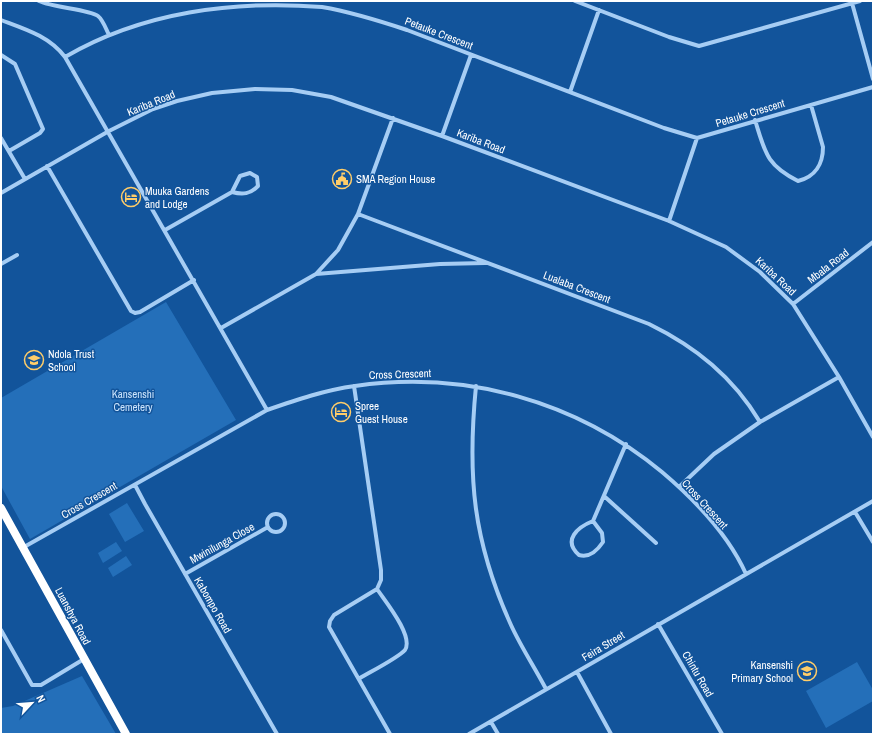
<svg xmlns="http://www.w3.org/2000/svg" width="874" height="735" font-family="'Archivo Narrow',sans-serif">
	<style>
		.green { fill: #246fb9 }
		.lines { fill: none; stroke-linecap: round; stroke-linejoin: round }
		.street { stroke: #a6cdf4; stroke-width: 4 }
		.highway { stroke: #fff; stroke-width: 8 }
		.labels { text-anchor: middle; stroke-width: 3; stroke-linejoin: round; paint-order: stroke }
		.street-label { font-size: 11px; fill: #fff; stroke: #12549b }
		.poi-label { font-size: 11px; fill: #fff; stroke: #12549b; text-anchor: start }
		.park-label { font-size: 11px; fill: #cee6fe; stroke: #12549b }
	</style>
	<rect width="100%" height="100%" fill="#12549b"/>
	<path class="green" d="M166,302l70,118 -206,119 -29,-53v-88z
		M127,503l17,28 -19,11 -16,-28z
		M116,542l6,9 -19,12 -5,-10z
		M126,556l6,9 -19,12 -5,-9z
		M857,662l16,28v11l-47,27 -20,-37z
		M82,676l34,58h-115v-26l12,-2z"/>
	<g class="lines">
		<path class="street" d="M39,1c15,7 50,8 59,15 5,4 8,13 11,19
			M575,1l94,36 30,9 161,-45
			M852,3l21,76
			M1,20c24,9 48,16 64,37 77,-45 169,-57 257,-50 29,5 58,14 85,23l257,98 33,10 176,-51
			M1,55l14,9 28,65 -3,4 -31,18
			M65,57l202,353
			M570,92l29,-82
			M755,120c10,32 11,45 43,61 17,-4 25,-17 25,-34l-12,-42
			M442,136l29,-81
			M1,138l24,41
			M47,166l84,145 4,2 5,-1 54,-32
			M1,193l108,-62 44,-22 24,-8 35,-8 43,-4 37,1 39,7 111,39 227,85 57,26 34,25 33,32 46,73 34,60
			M358,214l291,110c47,23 84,53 111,98
			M669,221l28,-83
			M165,230l67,-38c11,3 18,2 26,-6l-1,-9 -7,-4 -10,3 -8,16
			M1,264l16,-9
			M316,274l124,-10 45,-1
			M793,304l80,-62
			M221,328l95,-54 22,-24 20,-36 35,-96
			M354,386l27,184v10l-4,9 -43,26 -4,6 -1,6 61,107
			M476,386c-9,91 -3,155 35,239 10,22 24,43 35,64
			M135,485l10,19 132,230
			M679,487l35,-33 46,-32 79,-45
			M604,496l52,47
			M855,512l18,30
			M267 523a9 9 0 1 1 18 0a9 9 0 1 1-18 0Z
			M593,521l9,12 1,9c-6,9 -14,16 -24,13 -17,-15 -1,-28 14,-34l33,-77
			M24,547l243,-137c29,-10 58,-20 88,-24 111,-16 221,15 307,86 33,28 66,62 84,102
			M185,574l83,-47
			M658,624l64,110
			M1,630l31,55h9l43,-26
			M577,672l34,62
			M360,678c10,-6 38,-20 45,-28 9,-14 -20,-49 -28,-61
			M491,722l7,12
			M469,734l404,-233"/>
		<path class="highway" d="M1,508l125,226"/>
	</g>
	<defs>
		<g id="civic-ring" transform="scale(1)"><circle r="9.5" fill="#12549b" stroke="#ffcd69" stroke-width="1.5"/><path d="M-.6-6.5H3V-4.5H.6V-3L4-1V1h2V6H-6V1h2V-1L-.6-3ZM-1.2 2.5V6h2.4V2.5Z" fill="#ffcd69"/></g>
		<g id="hotel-ring" transform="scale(1)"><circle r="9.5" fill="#12549b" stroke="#ffcd69" stroke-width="1.5"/><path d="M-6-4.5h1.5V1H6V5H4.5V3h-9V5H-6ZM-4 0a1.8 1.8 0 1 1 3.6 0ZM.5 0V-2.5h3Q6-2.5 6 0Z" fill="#ffcd69"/></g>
		<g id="school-ring" transform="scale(1)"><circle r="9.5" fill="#12549b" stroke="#ffcd69" stroke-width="1.5"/><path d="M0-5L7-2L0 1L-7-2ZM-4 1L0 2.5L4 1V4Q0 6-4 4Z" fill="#ffcd69"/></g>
	</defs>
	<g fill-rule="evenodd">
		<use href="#civic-ring" x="342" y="179"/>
		<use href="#hotel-ring" x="131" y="197"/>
		<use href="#school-ring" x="34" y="360"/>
		<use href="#hotel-ring" x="341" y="412"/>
		<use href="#school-ring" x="807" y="671"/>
	</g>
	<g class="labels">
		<g class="street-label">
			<text transform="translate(439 33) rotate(21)" y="4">Petauke Crescent</text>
			<text transform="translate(151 103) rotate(-22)" y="4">Kariba Road</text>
			<text transform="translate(750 113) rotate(-17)" y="4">Petauke Crescent</text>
			<text transform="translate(481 141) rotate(21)" y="4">Kariba Road</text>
			<text transform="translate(828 266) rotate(-38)" y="4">Mbala Road</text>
			<text transform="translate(776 276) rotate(43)" y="4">Kariba Road</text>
			<text transform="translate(577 287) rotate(21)" y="4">Lualaba Crescent</text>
			<text transform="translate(400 374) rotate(-2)" y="4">Cross Crescent</text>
			<text transform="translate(89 500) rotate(-30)" y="4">Cross Crescent</text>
			<text transform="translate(705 504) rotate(48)" y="4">Cross Crescent</text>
			<text transform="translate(222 543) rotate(-29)" y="4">Mwinilunga Close</text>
			<text transform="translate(213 605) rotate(60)" y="4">Kabompo Road</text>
			<text transform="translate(73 616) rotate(62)" y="4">Luanshya Road</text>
			<text transform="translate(603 646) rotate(-31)" y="4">Feira Street</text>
			<text transform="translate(698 674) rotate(60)" y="4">Chintu Road</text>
		</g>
		<g class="poi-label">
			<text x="356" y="183">SMA Region House</text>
			<text x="145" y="195">Muuka Gardens<tspan x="145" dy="13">and Lodge</tspan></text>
			<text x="48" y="358">Ndola Trust<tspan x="48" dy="13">School</tspan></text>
			<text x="355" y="410">Spree<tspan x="355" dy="13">Guest House</tspan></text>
			<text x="793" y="669" text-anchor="end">Kansenshi<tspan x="793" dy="13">Primary School</tspan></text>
		</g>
		<g class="park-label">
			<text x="133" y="398">Kansenshi<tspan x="133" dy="13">Cemetery</tspan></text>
		</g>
	</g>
	<rect width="874" height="735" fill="none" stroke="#ffffff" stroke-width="4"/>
	<g transform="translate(32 703) rotate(64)" stroke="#12549b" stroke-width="3" paint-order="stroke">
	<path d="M0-3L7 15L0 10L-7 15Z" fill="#ffffff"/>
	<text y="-6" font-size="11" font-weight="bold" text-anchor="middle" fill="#ffffff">N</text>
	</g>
</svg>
